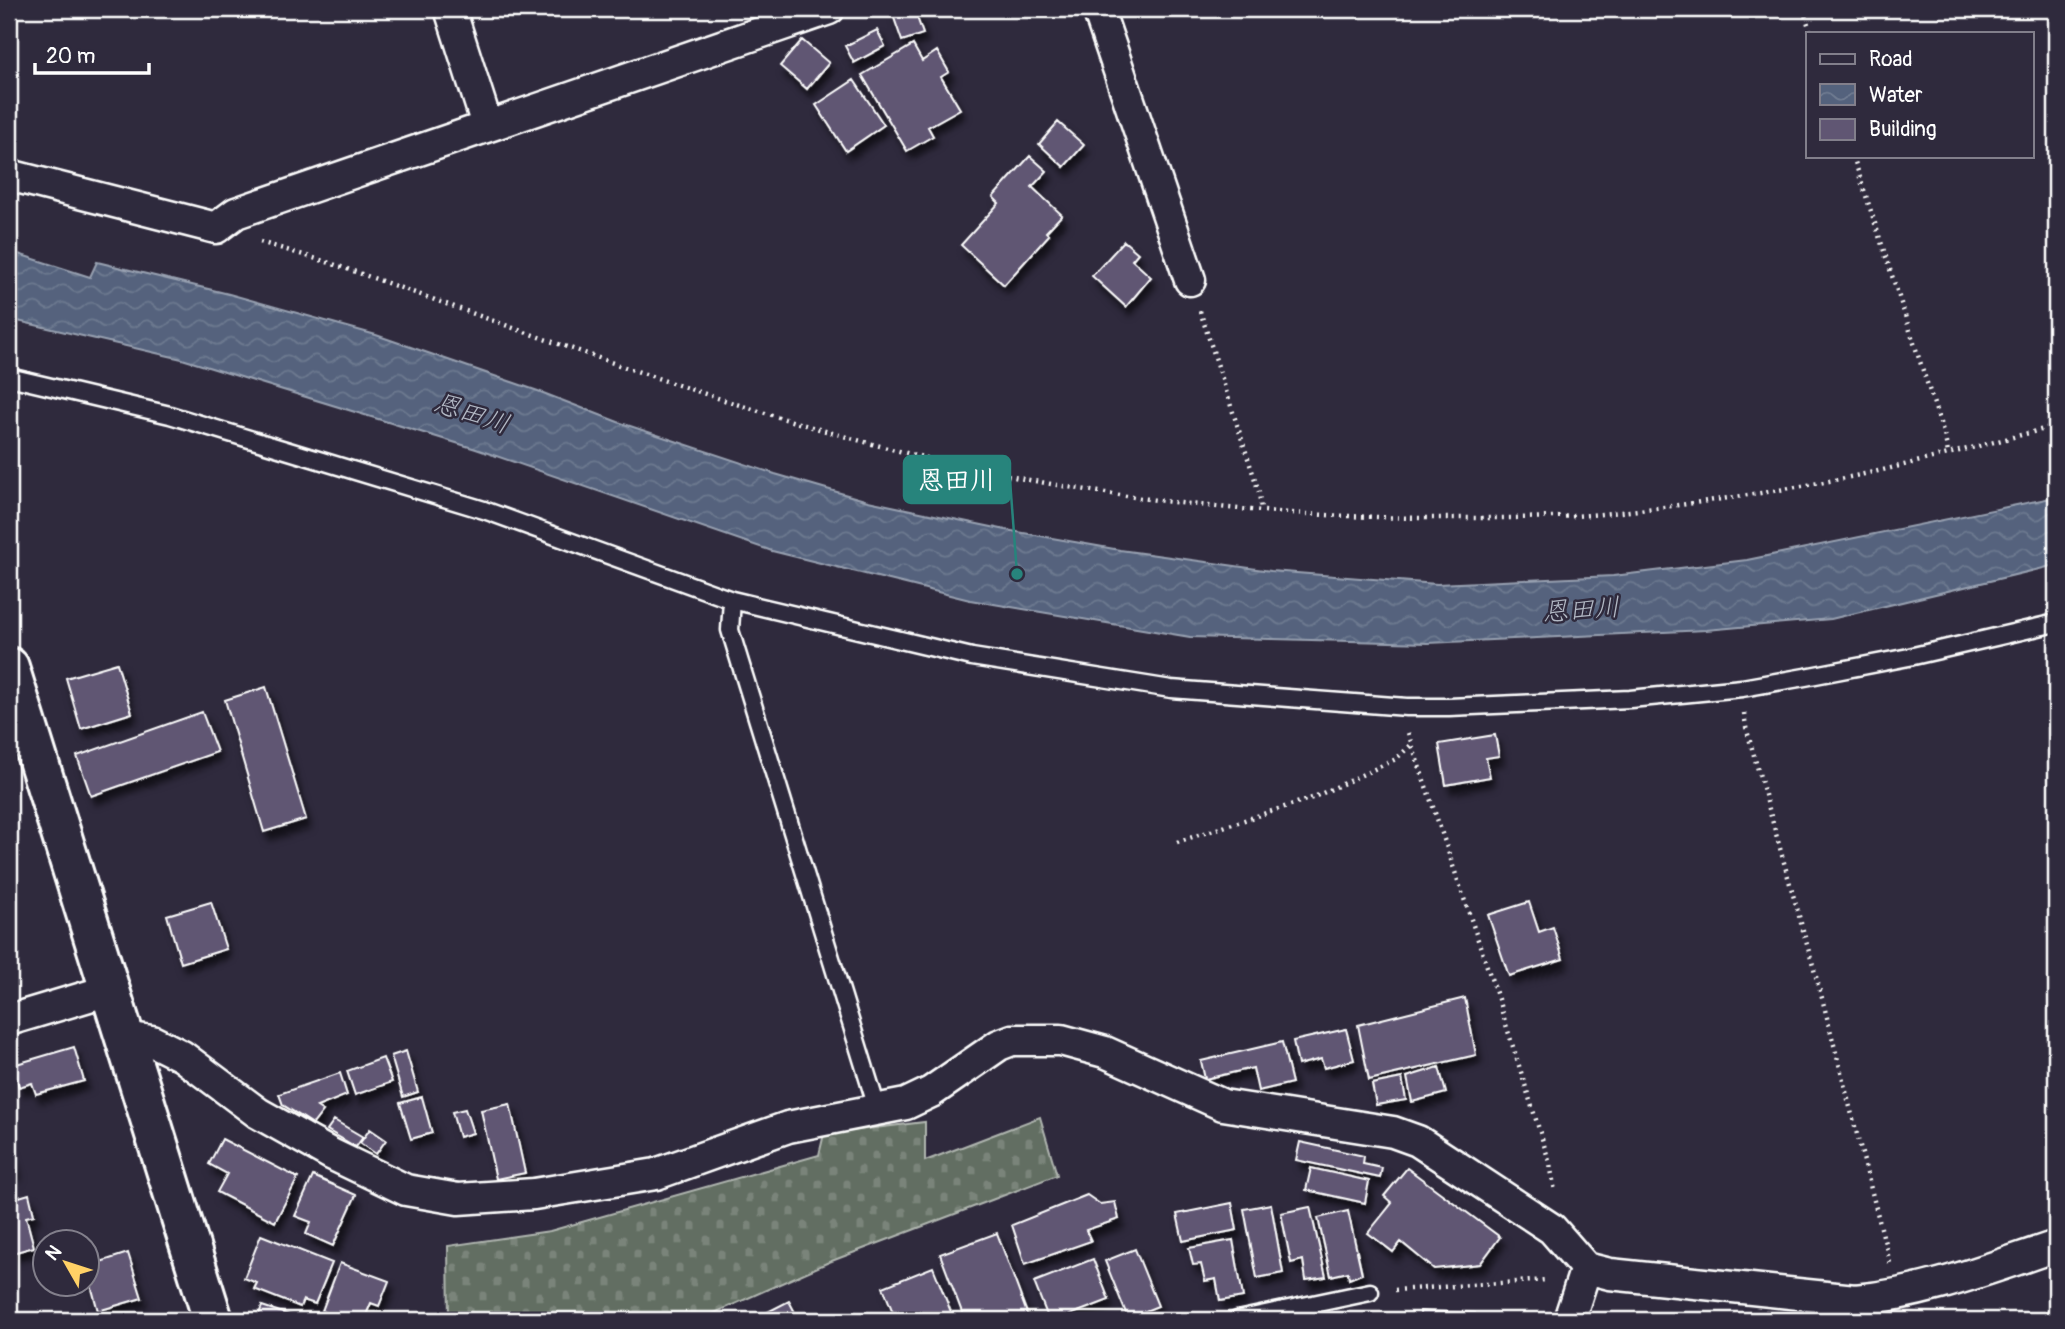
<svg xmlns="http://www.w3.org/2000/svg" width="2065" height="1329" font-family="Pangolin,'Klee One',sans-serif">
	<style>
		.cemetery { fill: url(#cemetery-stones); stroke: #b0b6b0; stroke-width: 2 }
		.water { fill: url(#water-waves); stroke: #98a1b1; stroke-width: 2 }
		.building { fill: #605673; stroke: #fff; stroke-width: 2; filter: url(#shadow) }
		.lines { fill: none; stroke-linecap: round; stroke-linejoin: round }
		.service-casing { stroke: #fff; stroke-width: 21 }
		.minor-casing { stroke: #fff; stroke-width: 35 }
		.tertiary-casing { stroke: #fff; stroke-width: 44 }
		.path { stroke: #fff; stroke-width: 4.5; stroke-dasharray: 2 5; stroke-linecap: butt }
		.service { stroke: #2f2a3d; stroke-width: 16 }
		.minor { stroke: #2f2a3d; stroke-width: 30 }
		.tertiary { stroke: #2f2a3d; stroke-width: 38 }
		.labels { text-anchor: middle; stroke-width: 5; stroke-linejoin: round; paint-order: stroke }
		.water-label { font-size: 26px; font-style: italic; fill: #b2b8c4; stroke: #2f2a3d }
		.leader { fill: none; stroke: #27847c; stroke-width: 2.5 }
		.callout-dot { fill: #27847c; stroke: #2f2a3d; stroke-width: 2.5 }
		.callout { fill: #27847c; stroke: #27847c; stroke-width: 2.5 }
		.callout-label { font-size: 26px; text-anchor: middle; font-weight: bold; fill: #fff }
	</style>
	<defs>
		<pattern id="cemetery-stones" width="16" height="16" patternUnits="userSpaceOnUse" patternTransform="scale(1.75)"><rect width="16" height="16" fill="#626e62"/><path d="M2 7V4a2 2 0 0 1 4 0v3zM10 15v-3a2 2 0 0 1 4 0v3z" fill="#7a847a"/></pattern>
		<pattern id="water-waves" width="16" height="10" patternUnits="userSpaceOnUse" patternTransform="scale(1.75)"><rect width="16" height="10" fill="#54627d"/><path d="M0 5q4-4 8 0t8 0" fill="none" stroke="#6e7a90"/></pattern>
		<filter id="shadow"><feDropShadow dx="4.5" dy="8" stdDeviation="3.5" flood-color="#0009"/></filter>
	</defs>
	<rect width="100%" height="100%" fill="#2f2a3d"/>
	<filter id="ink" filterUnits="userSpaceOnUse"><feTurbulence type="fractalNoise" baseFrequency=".0143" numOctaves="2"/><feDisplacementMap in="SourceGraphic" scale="14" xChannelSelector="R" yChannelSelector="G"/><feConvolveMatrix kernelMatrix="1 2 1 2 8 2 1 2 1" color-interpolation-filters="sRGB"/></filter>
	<g filter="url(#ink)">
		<path class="cemetery" d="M1040,1117l17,58 -228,87 -130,58h-250l-1,-74 102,-15 269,-76 5,-21 101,-12v39z"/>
		<path class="water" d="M9,251l81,26 7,-15 132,32 147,41 162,56 80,31 157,52 93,27 138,29 114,20 151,21 166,13 176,-8 134,-16 309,-63v68l-225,54 -125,11 -278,13 -238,-6 -220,-37 -198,-49 -296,-102 -294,-90 -173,-40z"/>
		<path class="building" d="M900,9h14l9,25 -21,7 -10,-29z
			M877,30l8,16 -31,17 -9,-17z
			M802,40l27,23 -22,26 -27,-23z
			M913,45l9,16 15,-10 12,21 -8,5 19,32 -32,18 5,9 -26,15 -45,-76z
			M854,80l30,45 -38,26 -30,-46z
			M1058,122l26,23 -20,22 -25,-23z
			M1030,156l17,15 -15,16 30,28 -16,17 3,3 -45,50 -43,-40 38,-42 -6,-6z
			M1124,241l14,12 -6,7 19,17 -25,30 -34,-31z
			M117,663l15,50 -51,16 -15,-51z
			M266,687l40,132 -42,13 -39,-132z
			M202,712l15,40 -126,44 -14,-40z
			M1495,735l4,21 -13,2 4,19 -44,8 -7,-41z
			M211,902l15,47 -45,14 -14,-48z
			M1529,902l10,30 14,-5 10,32 -54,17 -21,-61z
			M1465,998l11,57 -107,25 -11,-55z
			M1346,1029l8,31 -30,8 -3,-9 -23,6 -5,-24z
			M1282,1042l10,41 -34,8 -5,-23 -48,11 -4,-18z
			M74,1047l10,34 -48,13 -4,-11 -13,4 -6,-22z
			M406,1051l12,41 -15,5 -12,-41z
			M383,1058l9,24 -37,13 -8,-24z
			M1439,1067l7,26 -34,9 -5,-25z
			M340,1073l7,22 -30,12 6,4 -10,13 -30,-19 -4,-11z
			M1402,1078l4,22 -30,5 -4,-21z
			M422,1097l10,36 -21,6 -11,-36z
			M510,1104l15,69 -29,6 -15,-69z
			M465,1109l8,24 -14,4 -7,-25z
			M334,1120l29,17 -7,10 -29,-17z
			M370,1129l16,11 -10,14 -16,-11z
			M222,1139l76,39 -23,44 -58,-30 10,-18 -18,-10z
			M1300,1142l64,14 -1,8 19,4 -2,10 -84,-18z
			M9,1146l7,25 -7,2z
			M1311,1168l58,13 -4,22 -59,-13z
			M1407,1168l93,69 -20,27 -46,5 -33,-27 -8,10 -25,-19 24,-30 -8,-7z
			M313,1176l43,19 -23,51 -27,-12 5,-12 -16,-6z
			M29,1194l5,21 -8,2 8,30 -25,7v-54z
			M1087,1195l13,9 15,-2 4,17 -33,11 5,11 -66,23 -13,-39z
			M1232,1203l5,27 -54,11 -6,-27z
			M1271,1204l12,69 -26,5 -13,-69z
			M1310,1207l16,70 -20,3 -3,-20 -12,3 -10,-50z
			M1348,1211l14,63 -13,5 -1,-7 -17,4 -13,-58z
			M997,1233l31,83 -11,4h-52l-25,-66z
			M261,1235l71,28 -17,41 -12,-4 -3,7 -46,-18 3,-6 -13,-5z
			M1233,1240l10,57 -23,4 -4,-22 -11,2 -4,-17 -8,1 -4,-17z
			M1135,1249l23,57 -30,12 -23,-57z
			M128,1253l14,45 -44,13 -10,-37v-8z
			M1093,1259l16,41 -52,20h-8l-15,-38z
			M340,1263l49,18 -10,25 -8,-3 -7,17h-18l-24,-9z
			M933,1267l20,50 -9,3h-48l-13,-33z
			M789,1301l10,19h-47z
			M262,1306l42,14h-47z
			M1420,1311l55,2v7h-55z
			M1360,1316l46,3 -1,1h-46z"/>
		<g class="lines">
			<g class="service-casing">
				<path id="service" d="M9,377l161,38 314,95 248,90 240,57 199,32 236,18h42l181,-8 112,-11 63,-11 104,-20 147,-34
					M732,600l-2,30 148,481
					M1237,1320l133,-28"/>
			</g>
			<g class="minor-casing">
				<path id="minor" d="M450,9l37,116
					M1098,9l92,271
					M9,175l207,53 20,-15 593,-204
					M9,1020l100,-30
					M125,1037l27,4 30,15 76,57 73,41 75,36 52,9 76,-5 122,-20 132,-47 118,-23 25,-12 68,-47 13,-5h49l44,12 118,53 170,27 25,9 134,88 34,39 24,6 245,26c70,-6 135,-32 201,-54
					M1569,1320l17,-52"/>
			</g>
			<g class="tertiary-casing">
				<path id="tertiary" d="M9,667l204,653"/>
			</g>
			<path class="path" d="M1803,9l8,24
				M1853,156l92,282 3,15
				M260,242l67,20c191,66 380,140 576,190 172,44 351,65 529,66 56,0 114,1 170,-4 79,-8 159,-20 238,-35 72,-14 144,-35 216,-53
				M1200,311l59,181 2,18
				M1744,713l2,14 76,271 68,265
				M1408,733l89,263 53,168 5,27
				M1177,842l135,-44 84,-39 15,-14
				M1395,1290l152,-10"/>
			<use href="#service" class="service"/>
			<use href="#minor" class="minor"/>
			<use href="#tertiary" class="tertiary"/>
		</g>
	</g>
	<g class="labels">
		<g class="water-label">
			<text transform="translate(472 413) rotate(18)" y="9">恩田川</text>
			<text transform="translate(1581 609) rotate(-4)" y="9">恩田川</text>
		</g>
	</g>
	<path class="leader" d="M1017 574L1010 480"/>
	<circle class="callout-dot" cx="1017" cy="574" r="7"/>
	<rect class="callout" x="904" y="456" width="106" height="47" rx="7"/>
	<g class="callout-label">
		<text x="957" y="489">恩田川</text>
	</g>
	<rect width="2065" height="1329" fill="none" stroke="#2f2a3d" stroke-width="35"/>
	<rect x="18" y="18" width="2030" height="1294" fill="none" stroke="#fff" stroke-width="2.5" filter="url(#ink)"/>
	<rect x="1806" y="32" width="228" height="126" fill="#2f2a3d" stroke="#827f8b" stroke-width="2"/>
	<rect x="1820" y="54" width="35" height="10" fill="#2f2a3d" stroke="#827f8b" stroke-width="2"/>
	<text x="1869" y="66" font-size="21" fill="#ffffff">Road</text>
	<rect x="1820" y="84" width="35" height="21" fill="url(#water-waves)" stroke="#827f8b" stroke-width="2"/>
	<text x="1869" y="102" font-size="21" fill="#ffffff">Water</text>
	<rect x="1820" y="119" width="35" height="21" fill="#605673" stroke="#827f8b" stroke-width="2"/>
	<text x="1869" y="136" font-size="21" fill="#ffffff">Building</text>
	<g transform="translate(66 1263) rotate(309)"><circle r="33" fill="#2f2a3d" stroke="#827f8b" stroke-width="2"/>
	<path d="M0-5L12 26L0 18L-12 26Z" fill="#ffd166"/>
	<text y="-10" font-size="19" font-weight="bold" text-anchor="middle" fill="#ffffff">N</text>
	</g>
	<path d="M35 63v10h114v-10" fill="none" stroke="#ffffff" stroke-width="3.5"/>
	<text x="46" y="63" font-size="21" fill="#ffffff" stroke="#2f2a3d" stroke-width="5" paint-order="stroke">20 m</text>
</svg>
